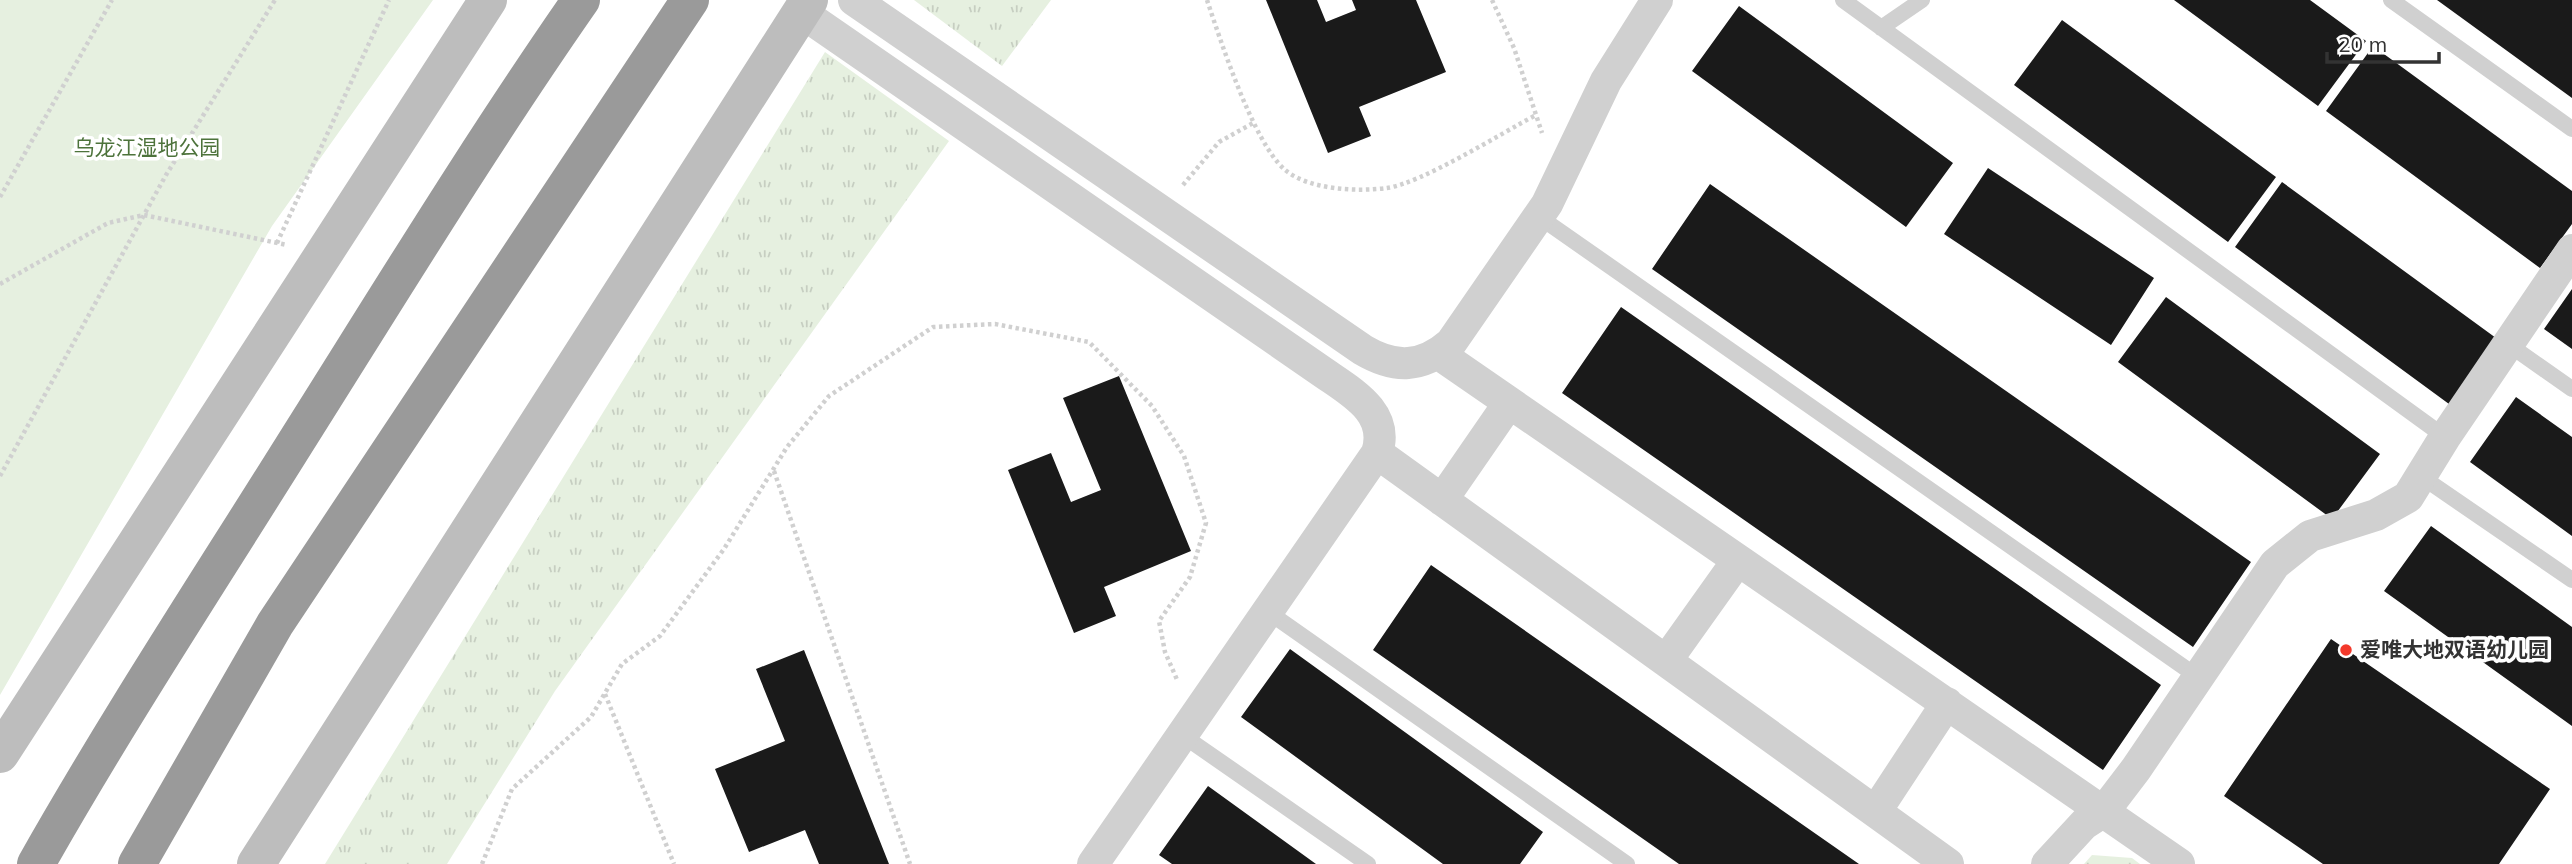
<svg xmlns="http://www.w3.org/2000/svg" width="2572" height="864" font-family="Mulish,'Noto Sans SC',sans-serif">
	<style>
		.grass { fill: url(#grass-tufts) }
		.green { fill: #e6f0e0 }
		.building { fill: #1a1a1a }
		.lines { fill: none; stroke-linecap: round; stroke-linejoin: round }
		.path { stroke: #d0d0d0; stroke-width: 4.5; stroke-dasharray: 3.5 3.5; stroke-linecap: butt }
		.lane { stroke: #d0d0d0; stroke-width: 16 }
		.street { stroke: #d0d0d0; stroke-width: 32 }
		.secondary { stroke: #bdbdbd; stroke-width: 38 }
		.highway { stroke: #9a9a9a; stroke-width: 38 }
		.poi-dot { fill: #f3392b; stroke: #fff; stroke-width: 2.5 }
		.labels { text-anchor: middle; stroke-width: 7; stroke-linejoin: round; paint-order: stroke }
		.park-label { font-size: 21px; fill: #4d733b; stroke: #fff }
		.poi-label { font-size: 21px; font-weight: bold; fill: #333; stroke: #fff; text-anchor: start }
	</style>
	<defs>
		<pattern id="grass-tufts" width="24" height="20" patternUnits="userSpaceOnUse" patternTransform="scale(1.75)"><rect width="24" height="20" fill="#e6f0e0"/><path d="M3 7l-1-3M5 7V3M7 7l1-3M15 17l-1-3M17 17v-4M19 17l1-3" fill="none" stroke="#c6cec1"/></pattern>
	</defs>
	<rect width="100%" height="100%" fill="#fff"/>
	<path class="grass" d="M914,0h137l-49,66z
		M825,52l124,89 -394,550 -108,173h-122z
		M2092,855l40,3 8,6h-56z"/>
	<path class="green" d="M0,0h433l-161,226 -272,469z"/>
	<path class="building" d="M1266,0h51l9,22 30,-12 -4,-10h64l30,72 -87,35 12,29 -43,17z
		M2174,0h136l56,41 -48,65z
		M2437,0h135v98z
		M1739,6l214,157 -47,64 -214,-156z
		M2062,20l214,157 -48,65 -214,-157z
		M2373,46l199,145v33l-32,44 -214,-157z
		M1988,168l166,110 -43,67 -167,-111z
		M2282,182l214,156 -47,66 -214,-157z
		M1710,184l541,378 -58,85 -541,-378z
		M2572,289v60l-28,-20z
		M2166,297l214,157 -48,65 -214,-157z
		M1621,307l540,378 -58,85 -541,-377z
		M1119,376l72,175 -87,36 12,29 -42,17 -66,-163 43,-17 20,49 30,-12 -38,-92z
		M2516,397l56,40v99l-102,-74z
		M2431,526l141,101v99l-188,-135z
		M1431,565l428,299h-180l-306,-214z
		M2331,639l219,150 -51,75h-176l-99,-68z
		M1290,649l253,183 -23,32h-77l-202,-147z
		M804,650l85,214h-70l-14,-34 -56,22 -34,-83 70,-28 -29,-72z
		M1208,786l108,78h-144l-13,-9z"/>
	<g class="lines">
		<path class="path" d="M1207,0c14,42 46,141 77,169 24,21 73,23 103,19 35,-5 113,-54 149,-73
			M1492,0l22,48 28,85
			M1183,185l36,-43 36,-20
			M0,197l112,-197
			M277,243l112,-243
			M0,284l108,-61 36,-8 143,30
			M774,471l136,393
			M0,476l166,-301 109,-175
			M605,694l69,170
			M482,864l30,-75 79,-72 31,-53 38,-28 64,-87 63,-102 42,-51 104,-69 62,-3 94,18 63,64 32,50 22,67 -16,54 -31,44 6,31 13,30"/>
		<path class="lane" d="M1843,0l602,437
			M2391,0l181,129
			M1881,28l41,-28
			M1538,216l660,461
			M2508,344l64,45
			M2422,477l150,103
			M1267,611l360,253
			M1182,735l186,129"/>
		<path class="street" d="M854,0l509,350c32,19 59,18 88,-7l96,-139 59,-123 51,-81
			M801,12l523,361c29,20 66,40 53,80l-284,411
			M1439,354l740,510
			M1377,453l571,411
			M1442,500l67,-97
			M1666,661l72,-101
			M1876,811l71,-108
			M2047,864l37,-40 20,-13 32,-42 139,-205 35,-28 66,-21 32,-18 37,-60 127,-187"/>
		<path class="secondary" d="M0,754l488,-754
			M256,864l553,-864"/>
		<path class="highway" d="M36,864c81,-143 171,-280 258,-419 94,-149 186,-300 287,-445
			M137,864l138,-240 415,-624"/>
	</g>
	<circle class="poi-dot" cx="2346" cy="650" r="7"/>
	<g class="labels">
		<g class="park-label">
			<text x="147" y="155">乌龙江湿地公园</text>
		</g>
		<g class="poi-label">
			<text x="2360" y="657">爱唯大地双语幼儿园</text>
		</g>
	</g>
	<path d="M2327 52v10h112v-10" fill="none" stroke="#333333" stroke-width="3.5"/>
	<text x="2338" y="52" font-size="21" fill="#333333" stroke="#ffffff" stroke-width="5" paint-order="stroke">20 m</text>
</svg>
